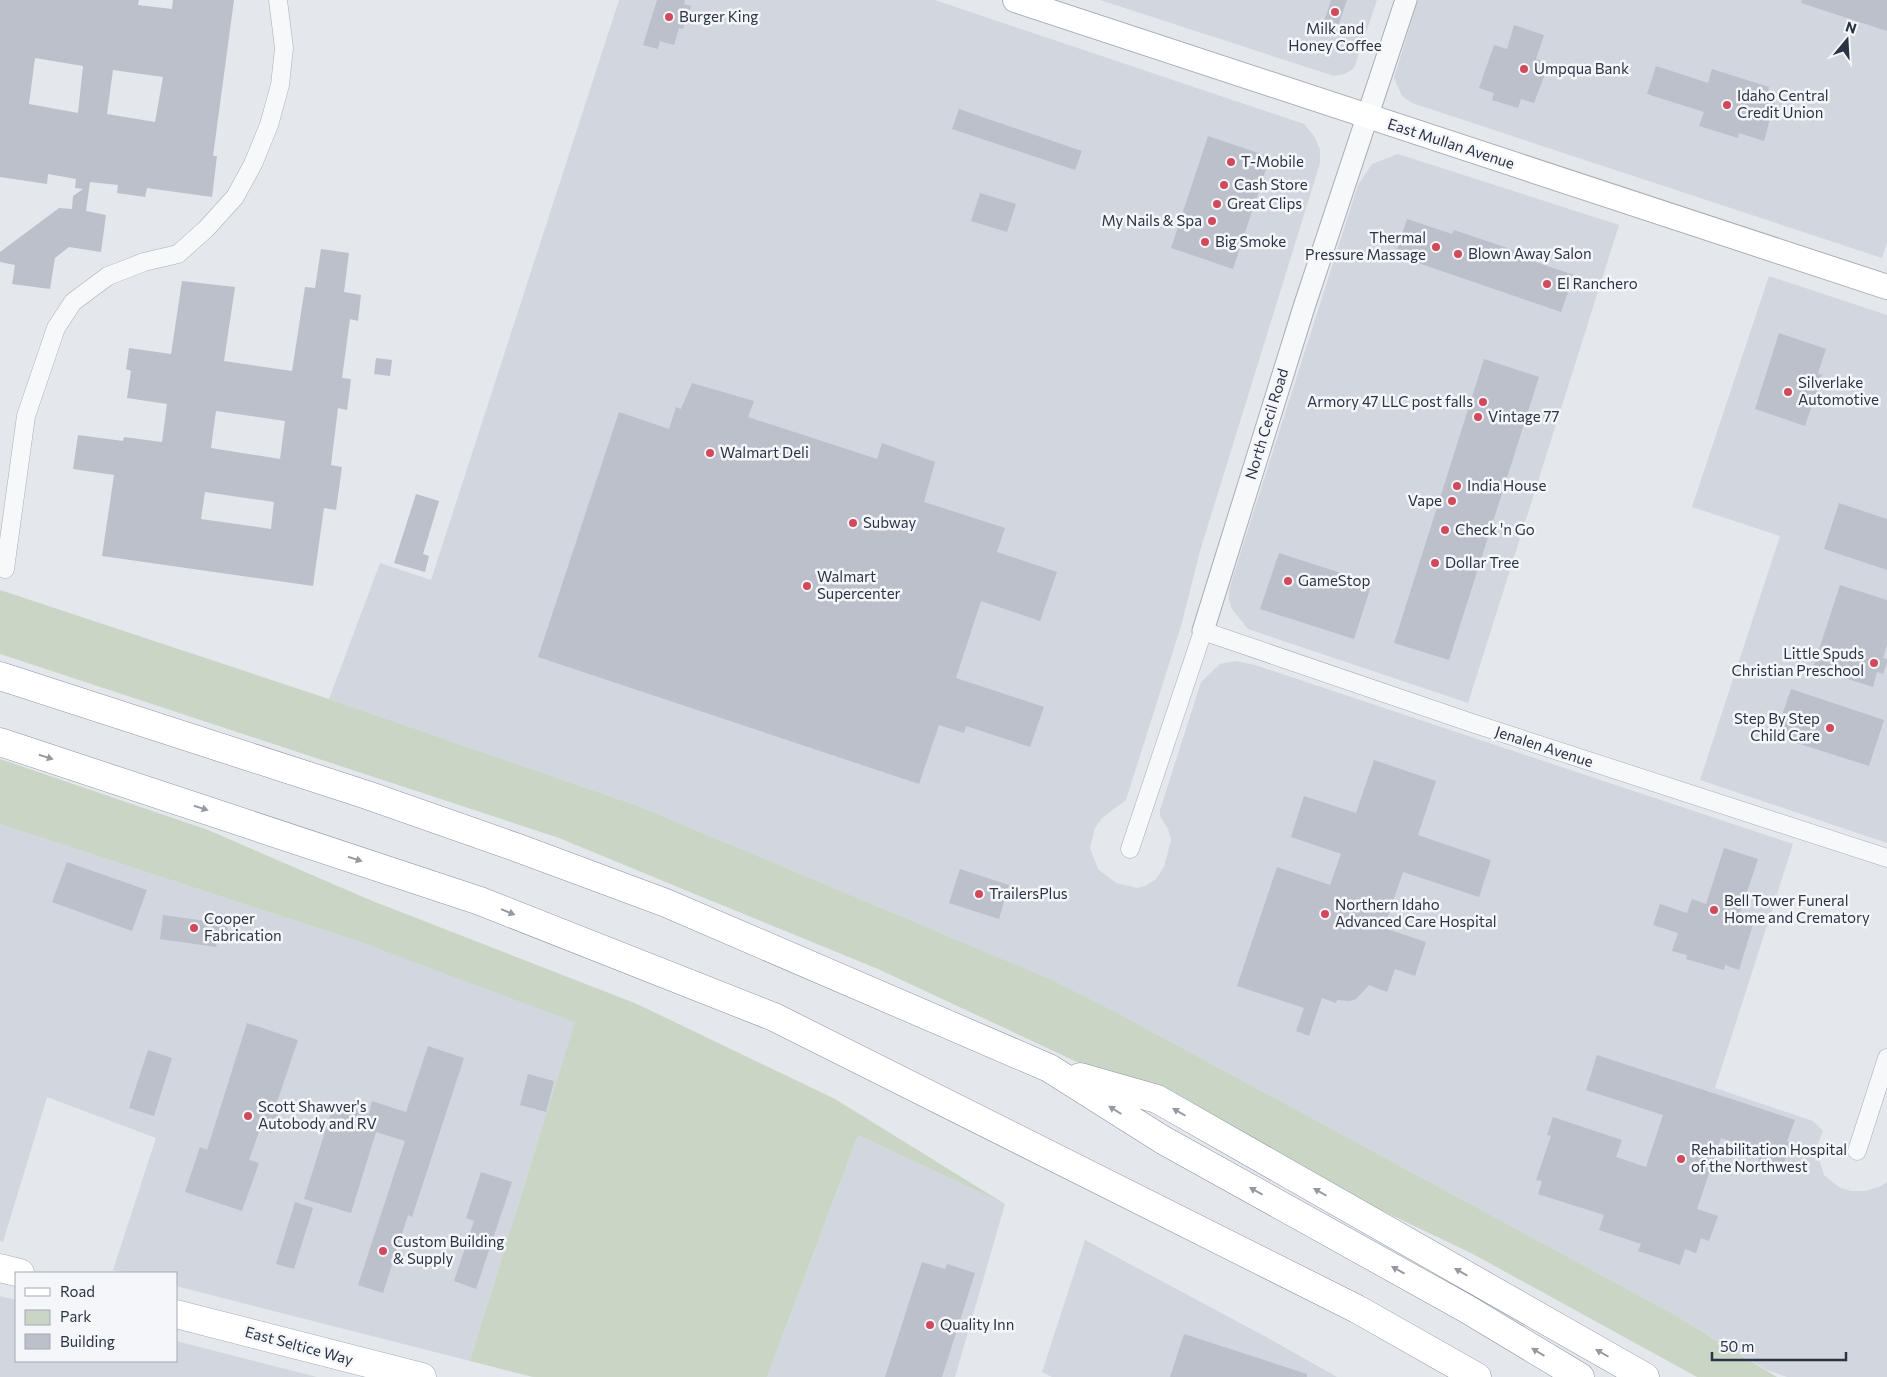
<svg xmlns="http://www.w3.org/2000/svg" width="1887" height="1377" font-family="Commissioner,sans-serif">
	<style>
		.built { fill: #d2d6de }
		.green { fill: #c9d6c5 }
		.building { fill: #bbc0ca; fill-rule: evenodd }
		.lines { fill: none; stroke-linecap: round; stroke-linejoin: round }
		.minor-casing { stroke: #a9aeb7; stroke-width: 19 }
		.tertiary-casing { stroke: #a9aeb7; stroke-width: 23 }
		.secondary-casing { stroke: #a9aeb7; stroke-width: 26 }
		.primary-casing { stroke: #a3abb8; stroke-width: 29 }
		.motorway-casing { stroke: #8b94a3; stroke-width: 29 }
		.minor { stroke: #f7f8fa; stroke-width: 18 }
		.tertiary { stroke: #f7f8fa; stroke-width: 21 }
		.secondary { stroke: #fff; stroke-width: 24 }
		.primary { stroke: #fff; stroke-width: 28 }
		.motorway { stroke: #fff; stroke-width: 28 }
		.oneway { fill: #959aa2 }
		.poi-dot { fill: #d1495b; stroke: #f4f6f9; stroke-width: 2 }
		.labels { text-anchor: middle; stroke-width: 5; stroke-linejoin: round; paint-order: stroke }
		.poi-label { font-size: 15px; fill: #2b3445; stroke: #f4f6f9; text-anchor: start }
		.street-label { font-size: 15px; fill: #2b3445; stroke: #f4f6f9 }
	</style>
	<rect width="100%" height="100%" fill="#e4e7ec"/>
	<path class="built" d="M619,0h316l369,124 10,12 6,13v14l-120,388 -19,75 -55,174 -24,18 -7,10 -5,20 8,21 18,14 21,5 8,-2 11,-7 8,-12 7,-27 -3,-11 -8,-13v-6l41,-128 19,-18 15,-3 20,4 538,179 -78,244 98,33 10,10 -7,18 8,26 15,12 12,4h15l15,-5 6,-4v195h-100l-20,-7 -92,-55 -563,-305 -64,-32 -407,-171 -312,-108 51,-136 51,17z
		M1100,0h277l-23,68 -9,6 -11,2z
		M1418,0h469v242l-5,16 -470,-155 -10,-7 -8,-18z
		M1398,154l221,71 -151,478 -220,-74 -16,-20 -3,-9v-11l129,-404 14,-21z
		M1769,276l118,39v528l-187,-63 80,-244 -88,-29z
		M0,824l363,119 213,77 -106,341 -294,-75v-13h-50l-13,-3 43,-132 -109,-41 -44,145 -3,-1z
		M858,1135l147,69 -50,173h-188z
		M1085,1240l183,98 69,39h-285l-10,-5z
		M0,1296l16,4v61h160v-20l141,36h-317z"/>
	<path class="green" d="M0,590l329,109 312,108 407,171 64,32 563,305 102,62h-80l-226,-124 -147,-70 -114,-59 -332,-155 -188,-77 -131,-54 -559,-184z
		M0,759l208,71 162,70 267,104 198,95 170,105 -147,-69 -91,242h-234l-63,-16 105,-339 -212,-79 -363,-119z"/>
	<path class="building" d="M0,0h139l-1,5 34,4 1,-9h61l-21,156h4l-5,41 -65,-9 -2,9 -28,-4 1,-8 -28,-3 -4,29 20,4 -5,37 -32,-5 -14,11 -5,31 -38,-5 3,-19 -15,-3v-10l59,-44 13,1 1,-13 10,-7 -8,-1 1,-9 -28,-5 -1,10 -47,-7zM35,58l48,8 -5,47 -49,-9zM113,70l50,7 -8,45 -48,-8z
		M657,0h28l-1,4 7,2 -8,23 -4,-1 -5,17 -14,-4 -2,8 -15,-4z
		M1331,0h16l-10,29 -14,-4z
		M1802,0h85v31l-86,-28z
		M1514,25l30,10 -8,24 13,4 -15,40 -13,-4 -3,9 -26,-8 2,-7 -15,-5 15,-43 13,4z
		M1656,66l52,17 4,-14 57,18 -2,7 9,3 -12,44 -25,-8 -1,5 -39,-12 5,-14 -57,-18z
		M959,109l123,42 -7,19 -123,-41z
		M1208,136l62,21 -37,112 -62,-21z
		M980,193l36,11 -9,28 -36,-11z
		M1407,219l45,15 2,-4 74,25 -1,4 47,16 -13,37 -166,-57z
		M321,249l28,4 -5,39 17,3 -3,26 -8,-2 -8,59 9,1 -4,31 -9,-2 -7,57 11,2 -6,43 -12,-2 -11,78 -211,-30 12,-81 -41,-6 5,-34 45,6 1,-4 38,5 5,-38 -40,-6 4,-27 -5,-2 3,-21 42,6 11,-73 53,6 -11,74 68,10 13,-84 10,1zM216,411l69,10 -5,38 -69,-11zM205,492l69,10 -3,27 -70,-10z
		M1779,333l47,16 -8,24 4,2 -17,51 -50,-17z
		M376,358l16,2 -2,16 -16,-2z
		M1484,359l55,18 -90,283 -55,-17z
		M692,383l62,18 -6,16 129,42 5,-16 53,19 -11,40 81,26 -8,24 60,20 -17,49 -59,-20 -25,77 88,29 -14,40 -64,-21 -2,7 -25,-8 -20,59 -381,-127 81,-245 50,17 7,-22 5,2z
		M416,494l23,7 -16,53 6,2 -4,16 -31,-9z
		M1839,503l48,16v51l-63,-21z
		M1279,553l93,30 -18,56 -94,-30z
		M1840,585l47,15v44l-4,14 4,1v3l-4,12 -6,-2 -4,15 -60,-19z
		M1791,689l93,31 -15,46 -94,-30z
		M1374,760l62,21 -18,54 73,25 -12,37 -76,-25 -19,56 42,14 -11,34 -20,-7 -8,23 -18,-7 -13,14 -6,2 -13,-1 -1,3 -14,-5 -13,38 -13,-5 8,-23 -67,-22 40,-119 53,18 11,-31 -50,-17 13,-41 52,17z
		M1724,848l34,11 -18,54 15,5 -16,52 -14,-5 -1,5 -38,-11 1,-4 -15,-4 6,-18 -25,-8 7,-21 27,9 5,-14 14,5z
		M67,862l80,28 -15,41 -80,-29z
		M960,869l49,16 -10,34 -50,-16z
		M207,913l21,3 -2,21 -8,-1 -2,11 -56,-8 3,-24 43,6z
		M247,1023l51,17 -21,62 5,1 -10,30 -12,-4 -11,31 10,3 -17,48 -57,-19 15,-45 7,3z
		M428,1046l36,12 -52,159 -4,-2 -25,78 -25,-8 47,-144 -29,-9 -25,81 -47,-14 30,-96 35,11 3,-13 34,11z
		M148,1050l24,8 -18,58 -25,-8z
		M1597,1055l198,65 -8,21 4,2 -11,31 -24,-7 5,-16 -40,-13 -24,71 21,7 -9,25 -8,-3 -5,15 -11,-4 -5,16 -42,-14 3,-7 -42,-14 5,-15 -66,-21 4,-13 -6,-1 15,-44 -4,-1 6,-18 69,23 -6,17 30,10 17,-52 -77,-25z
		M528,1074l26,7 -8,31 -26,-7z
		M481,1172l31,10 -36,107 -22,-8 20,-60 -8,-3z
		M295,1202l18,6 -19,61 -18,-5z
		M922,1262l23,7 2,-5 28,9 -33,104h-57z
		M1184,1334l123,40v3h-137z"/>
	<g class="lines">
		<g class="minor-casing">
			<path id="minor" d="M5,569l21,-153 30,-88 17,-26 35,-26 36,-14 34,-8 28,-25 29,-32 18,-33 16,-39 11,-40 4,-37 -6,-48
				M1130,849l73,-218 269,92 415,135
				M1857,1151l30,-93"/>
		</g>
		<g class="tertiary-casing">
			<path id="tertiary" d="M1203,631l101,-324 102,-307"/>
		</g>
		<g class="secondary-casing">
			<path id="secondary" d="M1015,0l872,287"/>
		</g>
		<g class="primary-casing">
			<path id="primary" d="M0,1268l20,5
				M176,1314l246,63"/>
		</g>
		<g class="motorway-casing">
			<path id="motorway" d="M0,676l367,119 151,53 148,55 383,165 114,72 304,169 113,68
				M0,742l480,159 294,116 583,292 120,68
				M1080,1077l77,22 488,278"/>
		</g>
		<use href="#minor" class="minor"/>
		<use href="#tertiary" class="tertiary"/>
		<use href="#secondary" class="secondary"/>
		<use href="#primary" class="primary"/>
		<use href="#motorway" class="motorway"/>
	</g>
	<defs><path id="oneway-solid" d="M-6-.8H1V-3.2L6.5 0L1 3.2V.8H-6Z" transform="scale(1.25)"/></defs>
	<g class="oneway">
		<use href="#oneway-solid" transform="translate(46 757) rotate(18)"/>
		<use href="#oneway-solid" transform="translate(201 808) rotate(18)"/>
		<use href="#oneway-solid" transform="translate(355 859) rotate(18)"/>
		<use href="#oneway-solid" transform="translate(508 912) rotate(22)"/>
		<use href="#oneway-solid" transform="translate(1115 1110) rotate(-148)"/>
		<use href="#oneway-solid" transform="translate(1179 1112) rotate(-150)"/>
		<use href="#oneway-solid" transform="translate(1256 1191) rotate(-151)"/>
		<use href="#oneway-solid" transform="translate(1320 1192) rotate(-150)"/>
		<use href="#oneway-solid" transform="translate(1398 1270) rotate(-151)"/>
		<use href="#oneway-solid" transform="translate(1461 1272) rotate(-150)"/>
		<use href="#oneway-solid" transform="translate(1538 1352) rotate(-149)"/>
		<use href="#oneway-solid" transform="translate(1602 1353) rotate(-150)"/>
	</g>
	<g class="poi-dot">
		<circle cx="1335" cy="12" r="5"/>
		<circle cx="669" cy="17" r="5"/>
		<circle cx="1524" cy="69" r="5"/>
		<circle cx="1727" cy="105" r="5"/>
		<circle cx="1231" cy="162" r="5"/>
		<circle cx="1224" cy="185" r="5"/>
		<circle cx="1217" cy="204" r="5"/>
		<circle cx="1212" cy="221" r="5"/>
		<circle cx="1205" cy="242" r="5"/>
		<circle cx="1436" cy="247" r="5"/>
		<circle cx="1458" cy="254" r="5"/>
		<circle cx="1547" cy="284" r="5"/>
		<circle cx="1788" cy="392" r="5"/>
		<circle cx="1483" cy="402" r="5"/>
		<circle cx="1478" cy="417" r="5"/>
		<circle cx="710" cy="453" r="5"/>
		<circle cx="1457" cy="486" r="5"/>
		<circle cx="1452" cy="501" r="5"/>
		<circle cx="853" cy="523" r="5"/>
		<circle cx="1445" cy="530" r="5"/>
		<circle cx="1435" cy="563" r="5"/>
		<circle cx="1288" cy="581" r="5"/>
		<circle cx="807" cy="586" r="5"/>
		<circle cx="1874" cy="663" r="5"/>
		<circle cx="1830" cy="728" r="5"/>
		<circle cx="979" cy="894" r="5"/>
		<circle cx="1714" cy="910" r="5"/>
		<circle cx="1325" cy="914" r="5"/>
		<circle cx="194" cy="928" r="5"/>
		<circle cx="248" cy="1116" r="5"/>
		<circle cx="1681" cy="1159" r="5"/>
		<circle cx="383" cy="1251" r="5"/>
		<circle cx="930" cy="1325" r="5"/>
	</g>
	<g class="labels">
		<g class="poi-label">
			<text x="679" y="22">Burger King</text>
			<text x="1335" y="34" text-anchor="middle">Milk and<tspan x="1335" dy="17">Honey Coffee</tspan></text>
			<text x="1534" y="74">Umpqua Bank</text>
			<text x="1737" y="101">Idaho Central<tspan x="1737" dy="17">Credit Union</tspan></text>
			<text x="1241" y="167">T-Mobile</text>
			<text x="1234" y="190">Cash Store</text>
			<text x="1227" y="209">Great Clips</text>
			<text x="1202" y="226" text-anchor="end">My Nails &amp; Spa</text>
			<text x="1426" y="243" text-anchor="end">Thermal<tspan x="1426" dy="17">Pressure Massage</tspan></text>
			<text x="1215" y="247">Big Smoke</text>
			<text x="1468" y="259">Blown Away Salon</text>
			<text x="1557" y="289">El Ranchero</text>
			<text x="1798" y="388">Silverlake<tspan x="1798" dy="17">Automotive</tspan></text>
			<text x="1473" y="407" text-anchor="end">Armory 47 LLC post falls</text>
			<text x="1488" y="422">Vintage 77</text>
			<text x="720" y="458">Walmart Deli</text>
			<text x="1467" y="491">India House</text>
			<text x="1442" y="506" text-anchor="end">Vape</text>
			<text x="863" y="528">Subway</text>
			<text x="1455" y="535">Check 'n Go</text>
			<text x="1445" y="568">Dollar Tree</text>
			<text x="817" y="582">Walmart<tspan x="817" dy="17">Supercenter</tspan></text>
			<text x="1298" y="586">GameStop</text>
			<text x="1864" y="659" text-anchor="end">Little Spuds<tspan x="1864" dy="17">Christian Preschool</tspan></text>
			<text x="1820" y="724" text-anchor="end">Step By Step<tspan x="1820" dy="17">Child Care</tspan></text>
			<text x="989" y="899">TrailersPlus</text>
			<text x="1724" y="906">Bell Tower Funeral<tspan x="1724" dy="17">Home and Crematory</tspan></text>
			<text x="1335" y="910">Northern Idaho<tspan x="1335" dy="17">Advanced Care Hospital</tspan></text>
			<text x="204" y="924">Cooper<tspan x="204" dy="17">Fabrication</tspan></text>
			<text x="258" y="1112">Scott Shawver's<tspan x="258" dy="17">Autobody and RV</tspan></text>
			<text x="1691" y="1155">Rehabilitation Hospital<tspan x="1691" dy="17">of the Northwest</tspan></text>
			<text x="393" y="1247">Custom Building<tspan x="393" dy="17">&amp; Supply</tspan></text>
			<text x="940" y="1330">Quality Inn</text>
		</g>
		<g class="street-label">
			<text transform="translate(1451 144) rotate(18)" y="5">East Mullan Avenue</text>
			<text transform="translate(1267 424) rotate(-73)" y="5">North Cecil Road</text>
			<text transform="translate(1544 747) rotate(18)" y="5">Jenalen Avenue</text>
			<text transform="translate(299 1346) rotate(15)" y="5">East Seltice Way</text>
		</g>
	</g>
	<rect x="15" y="1272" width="162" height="90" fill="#f4f6f9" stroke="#a4a8b1"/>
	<rect x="25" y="1288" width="25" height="8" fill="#ffffff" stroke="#a4a8b1"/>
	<text x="60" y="1297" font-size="15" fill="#2b3445">Road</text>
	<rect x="25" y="1310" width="25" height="15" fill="#c9d6c5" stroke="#a4a8b1"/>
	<text x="60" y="1322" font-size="15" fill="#2b3445">Park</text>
	<rect x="25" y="1334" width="25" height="15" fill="#bbc0ca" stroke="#a4a8b1"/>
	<text x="60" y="1347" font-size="15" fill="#2b3445">Building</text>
	<g transform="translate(1847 40) rotate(18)" stroke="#f4f6f9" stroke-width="4" paint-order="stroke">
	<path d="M0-4L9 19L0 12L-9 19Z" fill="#2b3445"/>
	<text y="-8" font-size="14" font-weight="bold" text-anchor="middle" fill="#2b3445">N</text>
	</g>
	<path d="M1712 1352v8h134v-8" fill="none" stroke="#2b3445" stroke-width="2.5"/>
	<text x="1720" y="1352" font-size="15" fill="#2b3445" stroke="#f4f6f9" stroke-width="4" paint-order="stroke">50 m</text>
</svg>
